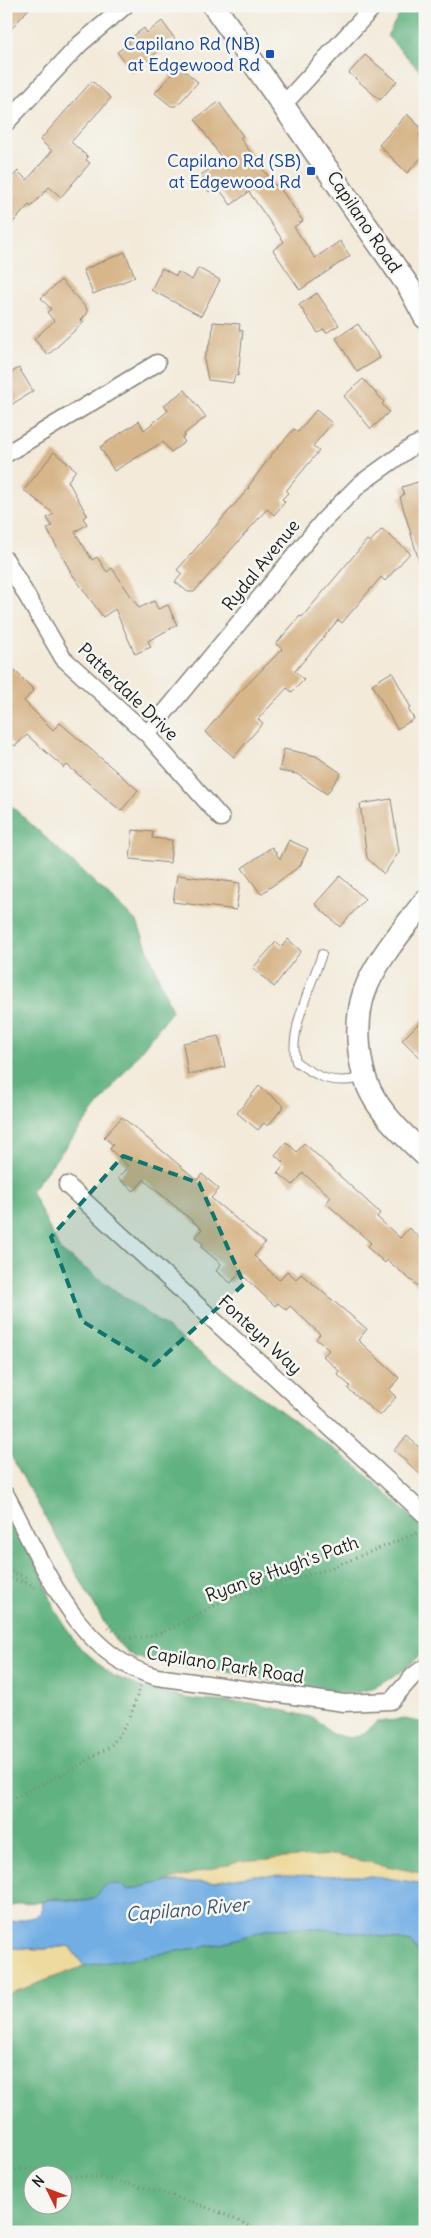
<svg xmlns="http://www.w3.org/2000/svg" width="431" height="2238" font-family="Delius,sans-serif">
	<style>
		.forest { fill: #60b280; stroke: #3e674e; fill-rule: evenodd }
		.sand { fill: #eeda9e; stroke: #857b5d }
		.water { fill: #72aee4; stroke: #476580 }
		.building { fill: #d7b68a }
		.lines { fill: none; stroke-linecap: round; stroke-linejoin: round }
		.service-casing { stroke: #88837a; stroke-width: 10 }
		.minor-casing { stroke: #88837a; stroke-width: 19 }
		.secondary-casing { stroke: #88837a; stroke-width: 25 }
		.path { stroke: #88837a; stroke-width: 3; stroke-dasharray: 1 4; stroke-linecap: butt }
		.service { stroke: #fff; stroke-width: 8 }
		.minor { stroke: #fff; stroke-width: 16 }
		.secondary { stroke: #fff; stroke-width: 22 }
		.marked { fill: #0f766e; fill-opacity: 0.2; stroke: #0f766e; stroke-width: 4; stroke-dasharray: 10 6; stroke-linejoin: round }
		.transit-dot { fill: #1a4fb4; stroke: #f6f6f2; stroke-width: 2 }
		.labels { text-anchor: middle; stroke-width: 5; stroke-linejoin: round; paint-order: stroke }
		.transit-label { font-size: 18px; fill: #164399; stroke: #f6f6f2; text-anchor: end }
		.street-label { font-size: 18px; fill: #1c1c1c; stroke: #f6f6f2 }
		.water-label { font-size: 19px; font-style: italic; fill: #3e566c; stroke: #f6f6f2 }
	</style>
	<rect width="100%" height="100%" fill="#f6f6f2"/>
	<filter id="ink" filterUnits="userSpaceOnUse"><feTurbulence type="fractalNoise" baseFrequency=".02" numOctaves="2"/><feDisplacementMap in="SourceGraphic" scale="10" xChannelSelector="R" yChannelSelector="G"/><feConvolveMatrix kernelMatrix="1 2 1 2 8 2 1 2 1" color-interpolation-filters="sRGB"/></filter>
	<filter id="wash" filterUnits="userSpaceOnUse"><feTurbulence type="fractalNoise" baseFrequency=".0096" numOctaves="4" result="noise"/><feDisplacementMap in="SourceGraphic" scale="20" xChannelSelector="R" yChannelSelector="G"/><feGaussianBlur stdDeviation="1.12" result="paint"/><feColorMatrix in="noise" values="0 0 0 0 0 0 0 0 0 0 0 0 0 0 0 0 0 1.4 0 .05"/><feComposite in="paint" operator="in"/></filter>
	<g filter="url(#wash)">
		<rect width="100%" height="100%" fill="#f3ead9"/>
		<path class="forest" d="M404,6h14l7,7v63l-38,-40z
			M6,801l131,121 35,89 -141,180 29,59 295,215 70,64v121c-16,18 -43,38 -67,42 -35,6 -93,-14 -130,-20 -30,-5 -60,-5 -90,-14 -12,-4 -20,-16 -28,-25l-104,-186z
			M6,1505l31,57 17,46 22,36 36,31 31,13 52,12 57,3 62,15 18,16 18,4 12,-3 15,-13 28,-3 20,4v151l-91,-19 -95,6 -75,21 -36,8 -9,-6 -25,15 -9,2 -34,-3 -9,4 -20,1 -16,5z
			M312,1928l49,5 50,9 14,21v269h-419v-237l78,-29 136,-22 48,-15zM32,2176h30v30h-30z"/>
		<path class="sand" d="M334,1855l91,19v89l-14,-21c-46,-8 -96,-19 -143,-13 -16,2 -33,10 -48,15l-56,-62 75,-21z
			M69,1946l15,20 -78,29v-47l38,1z"/>
		<path class="water" d="M254,1875l120,1 51,8v79l-14,-21 -50,-9 -49,-5 -44,1 -48,15 -136,22 -15,-20 -25,3 -38,-1v-23l3,-3 26,-5 6,-5 1,-10c16,-8 41,5 52,-4 4,-3 8,-9 11,-13l14,-1 9,6 36,-8h47z"/>
		<g id="blocks">
			<path class="building" d="M6,6h25l-25,29z
				M162,21l13,18 -43,33 -15,-20 13,-9 -2,-3 16,-12 3,5z
				M365,55l32,26 -17,19 -31,-27z
				M179,66l19,16 -21,24h-6l-16,-13z
				M92,81l19,17 -40,44 17,15 -2,3 4,3 -29,34 -12,-10 -18,20 -2,-2 -23,25v-46l12,-13 9,9 25,-29 -12,-11z
				M219,102l24,34 -3,2 35,48 2,-2 26,37 -9,6 21,31 25,-17 10,15 -50,34 -27,-40 11,-8 -35,-50 -18,13 -14,-19 -8,6 -11,-15 25,-17 -28,-41z
				M407,114l16,16 -4,5 6,5v14l-18,19 -28,-28z
				M125,252l10,25 -42,17 -10,-24z
				M162,268l14,8 2,-4 14,8 6,-12 22,12 -19,36 -50,-26z
				M61,280l26,29v5l-6,6 3,2 -36,33 -14,-16 20,-18 -7,-9 4,-3 -10,-11z
				M317,293l22,32 -13,8 -2,-4 -6,4 -19,-28z
				M213,322l27,2 -1,6 4,1 -5,45 -3,-1 -2,8 -25,-3 -4,-21 8,-22z
				M358,324l22,34 -23,14 -21,-34z
				M19,368l14,23 -27,17v-32z
				M363,379l21,23 -2,2 7,8 -18,17 -27,-33z
				M185,390l21,27 -22,17 1,2 -3,2 3,4 -14,10 -8,-10 -49,29 -14,-24 39,-26 5,9 24,-19 -4,-6z
				M316,410l16,13 -19,23 6,5 -33,40 2,2 -6,6 3,3 -11,13 -7,-6 -73,83h-6l-13,-10 7,-8 -5,-4 72,-82 -1,-1 24,-33 22,-25 4,3z
				M54,452l22,18 -8,11 19,34 -4,3 4,6 -12,8 17,28 5,-3 10,15 5,-4 27,40 15,-7 4,8 10,-4 9,20 -29,16 3,6 -16,7 -20,-45 -12,8 -31,-43 -25,-45 5,-3 -5,-8 7,-4 -30,-24z
				M421,481l4,14v72l-4,1 -21,-71 4,-2 -2,-8z
				M382,529l28,24 -25,28 -4,-4 -39,46 -4,-3 -43,51 9,9 -12,12 -5,-4 -29,31 5,4 -29,34 -29,-25 29,-34 48,-49 -6,-5 24,-28 2,1 65,-77 3,2z
				M6,662l28,28 -10,11 29,29 7,-7 78,67 -17,21 -54,-46 -3,3 -37,-33 -12,11 -9,-9z
				M392,672l19,36 -3,1 6,10 -17,10 -25,-45z
				M284,749l32,7 25,17 -14,21 -30,-20 -18,-3z
				M391,799l8,53 -15,22 -17,-16 -7,-54z
				M133,830l20,2 -1,6 20,2 -2,23 -40,-4z
				M289,840l19,9 -8,17 -39,28 -19,-26 30,-21 8,12z
				M177,875l63,8 -4,27 -63,-8z
				M340,876l25,23 -25,28 -25,-23z
				M288,939l13,12 -27,36 -21,-19 23,-26 5,5z
				M425,1017v45l-23,-22z
				M219,1036l6,31 -37,8 -5,-32z
				M259,1086l25,20 -16,20 -4,-3 -6,7 -21,-17z
				M122,1117l75,63 5,-6 17,15 -8,9 54,45 -11,13 25,24 8,-9 9,8 5,-5 66,55 -9,11 41,38 -10,12 7,7 -16,19 -32,-27 2,-3 -13,-12 2,-3 -16,-15 6,-6 -13,-11 4,-5 -30,-28 -4,4 -8,-7 -3,3 -35,-33 -9,10 -15,-12 5,-7 -20,-17 2,-3 -8,-7 7,-8 -58,-49 -10,11 -16,-13 10,-12 -18,-17 3,-4 -9,-8z
				M286,1142l11,10 7,-9 76,70 -3,4 23,21 9,-10 16,15v49l-38,-32 -2,3 -18,-16 4,-4 -45,-40 5,-6 -28,-24 -10,12 -15,-12 7,-9 -10,-9z
				M407,1436l18,17v26l-31,-29z"/>
		</g>
	</g>
	<g filter="url(#ink)">
		<use href="#blocks" fill-opacity="0" stroke="#88837a" stroke-width="1"/>
		<g class="lines">
			<g class="service-casing">
				<path id="service" d="M322,954c-10,30 -34,78 -26,108 26,18 37,22 68,16"/>
			</g>
			<g class="minor-casing">
				<path id="minor" d="M283,105l91,-99
					M6,123l74,-79 45,-38
					M6,454l151,-91
					M6,560l57,98 84,76 74,84
					M147,734l176,-213 37,-37 53,-38 12,-5
					M67,1185l358,330
					M6,1495c37,67 70,161 151,182l187,26 47,-2 22,-25 12,-9"/>
			</g>
			<g class="secondary-casing">
				<path id="secondary" d="M214,6l195,281 16,30
					M425,901c-20,26 -43,52 -57,82 -15,31 -12,85 6,115 13,22 32,39 51,57"/>
			</g>
			<path class="path" d="M6,1570l23,8
				M6,1577l21,6 9,5
				M108,1628l19,10 17,-1 22,-6 59,-31 103,-31 94,-38
				M6,1802l68,-34 37,-22 18,-25 11,-34
				M6,2172c23,-7 38,0 60,3 12,2 24,0 35,3 48,9 116,29 159,54"/>
			<use href="#service" class="service"/>
			<use href="#minor" class="minor"/>
			<use href="#secondary" class="secondary"/>
		</g>
	</g>
	<path class="marked" d="M123,1156l76,27 45,101 -90,81 -72,-44 -31,-84z"/>
	<g class="transit-dot">
		<rect x="265" y="49" width="10" height="10" rx="2.5"/>
		<rect x="306" y="166" width="10" height="10" rx="2.5"/>
	</g>
	<g class="labels">
		<g class="transit-label">
			<text x="260" y="50">Capilano Rd (NB)<tspan x="260" dy="21">at Edgewood Rd</tspan></text>
			<text x="301" y="167">Capilano Rd (SB)<tspan x="301" dy="21">at Edgewood Rd</tspan></text>
		</g>
		<g class="street-label">
			<text transform="translate(364 222) rotate(56)" y="6">Capilano Road</text>
			<text transform="translate(261 565) rotate(-51)" y="6">Rydal Avenue</text>
			<text transform="translate(128 692) rotate(44)" y="6">Patterdale Drive</text>
			<text transform="translate(260 1335) rotate(43)" y="6">Fonteyn Way</text>
			<text transform="translate(282 1569) rotate(-20)" y="6">Ryan &amp; Hugh's Path</text>
			<text transform="translate(225 1665) rotate(9)" y="6">Capilano Park Road</text>
		</g>
		<g class="water-label">
			<text transform="translate(187 1909) rotate(-5)" y="7">Capilano River</text>
		</g>
	</g>
	<rect width="431" height="2238" fill="none" stroke="#f6f6f2" stroke-width="25"/>
	<g transform="translate(48 2190) rotate(312)"><circle r="24" fill="#f6f6f2" stroke="#9f9f9c"/>
	<path d="M0-4L9 19L0 12L-9 19Z" fill="#c8321e"/>
	<text y="-8" font-size="14" font-weight="bold" text-anchor="middle" fill="#1c1c1c">N</text>
	</g>
</svg>
